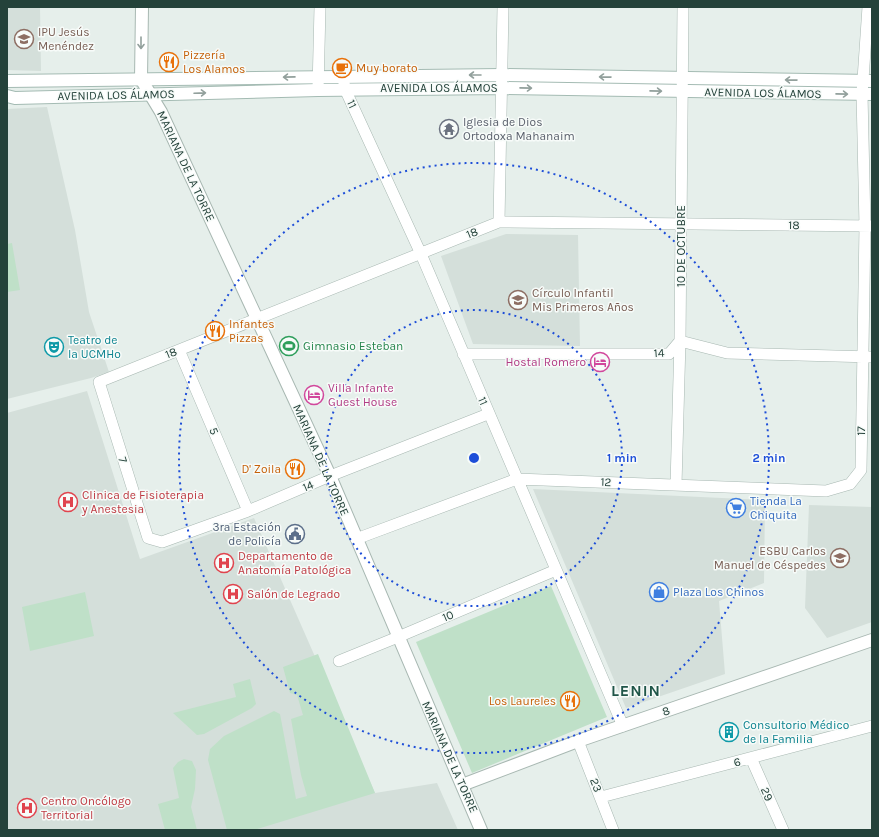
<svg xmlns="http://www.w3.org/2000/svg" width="879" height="837" font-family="Karla,sans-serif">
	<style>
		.built { fill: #d4dfda }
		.green { fill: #bfe0c8 }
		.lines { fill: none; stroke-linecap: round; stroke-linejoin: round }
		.minor-casing { stroke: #a8b8b2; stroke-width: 12 }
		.tertiary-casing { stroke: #a8b8b2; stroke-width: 14 }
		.secondary-casing { stroke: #a4bbb3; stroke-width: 14 }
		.minor { stroke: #fff; stroke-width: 11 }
		.tertiary { stroke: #fff; stroke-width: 12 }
		.secondary { stroke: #fff; stroke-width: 12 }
		.oneway { stroke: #92a09c }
		.ring { fill: none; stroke: #1d4ed8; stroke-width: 2; stroke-dasharray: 2 4 }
		.labels { text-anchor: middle; stroke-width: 3; stroke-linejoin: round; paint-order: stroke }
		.education-label { font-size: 12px; fill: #785e54; stroke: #f7fbf9; text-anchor: start }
		.food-label { font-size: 12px; fill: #c56008; stroke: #f7fbf9; text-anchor: start }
		.street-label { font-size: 12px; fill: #24423a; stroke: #f7fbf9 }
		.worship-label { font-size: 12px; fill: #5b616d; stroke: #f7fbf9; text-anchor: start }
		.culture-label { font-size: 12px; fill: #0d838f; stroke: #f7fbf9; text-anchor: start }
		.leisure-label { font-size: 12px; fill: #27864d; stroke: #f7fbf9; text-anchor: start }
		.hotel-label { font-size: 12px; fill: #b23c85; stroke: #f7fbf9; text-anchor: end }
		.health-label { font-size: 12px; fill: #be3a42; stroke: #f7fbf9; text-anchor: start }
		.shop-label { font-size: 12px; fill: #366cbe; stroke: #f7fbf9; text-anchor: start }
		.service-label { font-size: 12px; fill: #4e5e75; stroke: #f7fbf9; text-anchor: end }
		.district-label { font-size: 16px; font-weight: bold; letter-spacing: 1px; fill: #1f5548; stroke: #f7fbf9 }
		.centre { fill: #1d4ed8; stroke: #f7fbf9; stroke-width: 2 }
		.ring-label { font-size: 12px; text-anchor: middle; font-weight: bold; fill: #1d4ed8; stroke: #f7fbf9; stroke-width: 3; stroke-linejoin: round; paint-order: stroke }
	</style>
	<rect width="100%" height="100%" fill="#e6efeb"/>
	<path class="built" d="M7,7h33l1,64 -34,-1z
		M47,107l28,123 14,82 20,60 -18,6 -84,21v-290z
		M506,234l72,1 2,111 -107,-2 -32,-88z
		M87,391l53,168 114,-41 121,275 62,-10 21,47h-451v-417z
		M533,489l232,11 -1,83 -45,18 6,73 -99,34z
		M809,505l63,2v115l-45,16 -22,-30z"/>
	<path class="green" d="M12,243l8,47 -13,2v-48z
		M551,586l56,131 -135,56 -56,-131z
		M85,592l9,44 -64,15 -8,-44z
		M318,654l57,139 -121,37h-27l-19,-70 2,-11 14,-13 50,-25 6,3 16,85 11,-3 -6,-21 -10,-56 12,-4 -6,-20 -7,-2 -7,-26z
		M250,679l6,25 -4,4 -48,26 -7,1 -24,-22 63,-16 -3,-13z
		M184,759l8,2 4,9 -1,19 -4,18 6,23h-32l-7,-26 21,-6 -6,-30 5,-6z"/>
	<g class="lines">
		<g class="minor-casing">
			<path id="minor" d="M344,83l1,6 76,165 202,472
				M318,90l2,-83
				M499,222l4,-215
				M179,350l69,161
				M463,354h206l11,-13 47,12 145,4
				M488,414l-158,62 -82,35 -86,31 -14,-4 -49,-156 400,-160 373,4
				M676,485l4,-144 3,-334
				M356,539l161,-60 309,12 24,-7 11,-14 4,-244 -3,-132 6,-87
				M339,661l59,-24 158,-67
				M578,741l35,89
				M751,758l32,72
				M601,797l271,-71"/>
		</g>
		<g class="tertiary-casing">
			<path id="tertiary" d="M142,7l-1,72 20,33 169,364 151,354
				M462,785l116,-44 294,-101"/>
		</g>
		<g class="secondary-casing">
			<path id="secondary" d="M7,81l495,-6 370,6
				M7,96l8,2 303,-8 183,-2 371,6"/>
		</g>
		<use href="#minor" class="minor"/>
		<use href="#tertiary" class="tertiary"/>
		<use href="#secondary" class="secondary"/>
	</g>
	<defs><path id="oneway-shaft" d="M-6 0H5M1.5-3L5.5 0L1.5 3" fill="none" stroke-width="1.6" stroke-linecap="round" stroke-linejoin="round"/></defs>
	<g class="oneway">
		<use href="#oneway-shaft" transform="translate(141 43) rotate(90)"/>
		<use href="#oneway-shaft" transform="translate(475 75) rotate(180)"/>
		<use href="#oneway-shaft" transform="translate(289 77) rotate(179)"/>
		<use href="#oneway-shaft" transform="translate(605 77) rotate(-179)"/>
		<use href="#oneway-shaft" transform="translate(791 80) rotate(-179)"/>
		<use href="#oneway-shaft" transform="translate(526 88) rotate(1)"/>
		<use href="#oneway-shaft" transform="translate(656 91) rotate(1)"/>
		<use href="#oneway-shaft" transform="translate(200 93) rotate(-2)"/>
		<use href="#oneway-shaft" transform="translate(842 94) rotate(1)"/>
	</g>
	<g class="ring">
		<circle cx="474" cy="458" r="148"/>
		<circle cx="474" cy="458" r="295"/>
	</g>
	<defs>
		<g id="school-ring" transform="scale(1)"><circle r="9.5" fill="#f7fbf9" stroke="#8d6e63" stroke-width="1.5"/><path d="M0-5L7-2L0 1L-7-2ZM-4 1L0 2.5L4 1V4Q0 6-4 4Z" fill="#8d6e63"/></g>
		<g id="restaurant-ring" transform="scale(1)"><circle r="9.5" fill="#f7fbf9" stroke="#e8710a" stroke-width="1.5"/><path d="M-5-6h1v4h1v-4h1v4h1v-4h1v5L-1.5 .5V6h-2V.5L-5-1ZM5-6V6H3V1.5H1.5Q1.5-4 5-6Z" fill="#e8710a"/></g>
		<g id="cafe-ring" transform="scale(1)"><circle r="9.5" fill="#f7fbf9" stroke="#e8710a" stroke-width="1.5"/><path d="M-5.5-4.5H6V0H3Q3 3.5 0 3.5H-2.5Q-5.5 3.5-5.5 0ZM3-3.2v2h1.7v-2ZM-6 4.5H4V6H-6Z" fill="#e8710a"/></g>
		<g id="temple-ring" transform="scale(1)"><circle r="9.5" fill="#f7fbf9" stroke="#6b7280" stroke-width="1.5"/><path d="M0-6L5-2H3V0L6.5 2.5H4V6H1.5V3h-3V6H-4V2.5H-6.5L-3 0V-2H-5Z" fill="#6b7280"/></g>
		<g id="stadium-ring" transform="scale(1)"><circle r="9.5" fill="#f7fbf9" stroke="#2e9e5b" stroke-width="1.5"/><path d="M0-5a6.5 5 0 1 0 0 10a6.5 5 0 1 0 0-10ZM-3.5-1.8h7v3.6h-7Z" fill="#2e9e5b"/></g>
		<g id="theatre-ring" transform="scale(1)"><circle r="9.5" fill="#f7fbf9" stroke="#0f9aa8" stroke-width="1.5"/><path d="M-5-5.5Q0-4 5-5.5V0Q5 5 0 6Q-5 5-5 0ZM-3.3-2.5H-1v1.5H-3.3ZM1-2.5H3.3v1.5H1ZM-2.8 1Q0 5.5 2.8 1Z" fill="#0f9aa8"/></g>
		<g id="hotel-ring" transform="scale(1)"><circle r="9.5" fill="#f7fbf9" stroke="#d1479c" stroke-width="1.5"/><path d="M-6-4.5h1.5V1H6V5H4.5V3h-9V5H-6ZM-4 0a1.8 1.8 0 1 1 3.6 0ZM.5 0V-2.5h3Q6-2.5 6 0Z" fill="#d1479c"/></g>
		<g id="hospital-ring" transform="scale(1)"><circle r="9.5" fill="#f7fbf9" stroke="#e0444e" stroke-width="1.5"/><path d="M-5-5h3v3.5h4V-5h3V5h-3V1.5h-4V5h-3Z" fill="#e0444e"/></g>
		<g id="supermarket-ring" transform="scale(1)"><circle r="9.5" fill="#f7fbf9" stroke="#3f7fe0" stroke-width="1.5"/><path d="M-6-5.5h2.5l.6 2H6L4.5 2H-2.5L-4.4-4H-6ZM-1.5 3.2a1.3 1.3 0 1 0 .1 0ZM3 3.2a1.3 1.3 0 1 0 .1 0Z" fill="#3f7fe0"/></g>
		<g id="civic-ring" transform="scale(1)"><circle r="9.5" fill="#f7fbf9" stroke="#5c6f8a" stroke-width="1.5"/><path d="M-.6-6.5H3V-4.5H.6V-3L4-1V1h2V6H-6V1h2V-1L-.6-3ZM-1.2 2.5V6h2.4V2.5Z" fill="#5c6f8a"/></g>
		<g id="shop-ring" transform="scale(1)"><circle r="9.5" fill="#f7fbf9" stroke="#3f7fe0" stroke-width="1.5"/><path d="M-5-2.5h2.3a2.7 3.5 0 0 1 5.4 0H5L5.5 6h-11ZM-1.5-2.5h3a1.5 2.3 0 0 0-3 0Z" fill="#3f7fe0"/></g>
		<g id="building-ring" transform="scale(1)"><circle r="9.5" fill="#f7fbf9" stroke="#0f9aa8" stroke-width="1.5"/><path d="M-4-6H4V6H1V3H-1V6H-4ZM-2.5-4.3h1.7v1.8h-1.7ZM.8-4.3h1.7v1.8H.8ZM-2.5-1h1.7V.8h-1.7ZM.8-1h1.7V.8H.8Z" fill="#0f9aa8"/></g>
	</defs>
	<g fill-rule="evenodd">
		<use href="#school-ring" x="24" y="39"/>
		<use href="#restaurant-ring" x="169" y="62"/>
		<use href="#cafe-ring" x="342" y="68"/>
		<use href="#temple-ring" x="449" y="129"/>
		<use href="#school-ring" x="518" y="300"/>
		<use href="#restaurant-ring" x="215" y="331"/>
		<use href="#stadium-ring" x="289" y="346"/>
		<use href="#theatre-ring" x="54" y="347"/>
		<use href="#hotel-ring" x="600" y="362"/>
		<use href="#hotel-ring" x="314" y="395"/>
		<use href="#restaurant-ring" x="295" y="469"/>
		<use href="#hospital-ring" x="68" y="502"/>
		<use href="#supermarket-ring" x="736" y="508"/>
		<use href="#civic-ring" x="295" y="534"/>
		<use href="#school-ring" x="840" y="558"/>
		<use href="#hospital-ring" x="224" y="563"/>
		<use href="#shop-ring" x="659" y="592"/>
		<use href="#hospital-ring" x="233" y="594"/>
		<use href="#restaurant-ring" x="570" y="701"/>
		<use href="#building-ring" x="729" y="732"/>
		<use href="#hospital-ring" x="27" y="808"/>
	</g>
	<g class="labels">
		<g class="education-label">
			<text x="38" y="36">IPU Jesús<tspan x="38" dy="14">Menéndez</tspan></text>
			<text x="532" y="297">Círculo Infantil<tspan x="532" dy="14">Mis Primeros Años</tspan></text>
			<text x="826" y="555" text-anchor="end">ESBU Carlos<tspan x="826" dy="14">Manuel de Céspedes</tspan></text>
		</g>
		<g class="food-label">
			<text x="183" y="59">Pizzería<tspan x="183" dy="14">Los Alamos</tspan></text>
			<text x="356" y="72">Muy borato</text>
			<text x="229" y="328">Infantes<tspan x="229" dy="14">Pizzas</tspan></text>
			<text x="281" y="473" text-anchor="end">D' Zoila</text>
			<text x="556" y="705" text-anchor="end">Los Laureles</text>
		</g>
		<g class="street-label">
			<text x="439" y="92">AVENIDA LOS ÁLAMOS</text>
			<text transform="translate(763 93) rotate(1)" y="4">AVENIDA LOS ÁLAMOS</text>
			<text transform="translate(116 95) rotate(-1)" y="4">AVENIDA LOS ÁLAMOS</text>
			<text transform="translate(352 104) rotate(65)" y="4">11</text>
			<text transform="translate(186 166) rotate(65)" y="4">MARIANA DE LA TORRE</text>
			<text transform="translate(794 225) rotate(1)" y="4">18</text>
			<text transform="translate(472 233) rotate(-22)" y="4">18</text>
			<text transform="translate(681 246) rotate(-90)" y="4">10 DE OCTUBRE</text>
			<text transform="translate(171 353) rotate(-22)" y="4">18</text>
			<text transform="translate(659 353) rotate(-4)" y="4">14</text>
			<text transform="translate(483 401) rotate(67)" y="4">11</text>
			<text transform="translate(214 431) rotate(67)" y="4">5</text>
			<text transform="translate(861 431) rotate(-89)" y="4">17</text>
			<text transform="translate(123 460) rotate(72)" y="4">7</text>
			<text transform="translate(321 460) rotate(66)" y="4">MARIANA DE LA TORRE</text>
			<text transform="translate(606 482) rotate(2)" y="4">12</text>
			<text transform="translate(308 486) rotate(-23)" y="4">14</text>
			<text transform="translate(448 616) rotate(-23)" y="4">10</text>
			<text transform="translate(666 711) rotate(-19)" y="4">8</text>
			<text transform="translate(450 757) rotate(66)" y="4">MARIANA DE LA TORRE</text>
			<text transform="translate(737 762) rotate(-14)" y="4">6</text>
			<text transform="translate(596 785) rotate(68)" y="4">23</text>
			<text transform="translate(767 794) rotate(66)" y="4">29</text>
		</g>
		<g class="worship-label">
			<text x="463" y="126">Iglesia de Dios<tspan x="463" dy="14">Ortodoxa Mahanaim</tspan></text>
		</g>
		<g class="culture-label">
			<text x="68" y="344">Teatro de<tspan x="68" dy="14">la UCMHo</tspan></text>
			<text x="743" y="729">Consultorio Médico<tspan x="743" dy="14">de la Familia</tspan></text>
		</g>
		<g class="leisure-label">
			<text x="303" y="350">Gimnasio Esteban</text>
		</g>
		<g class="hotel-label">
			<text x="586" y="366">Hostal Romero</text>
			<text x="328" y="392" text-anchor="start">Villa Infante<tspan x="328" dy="14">Guest House</tspan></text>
		</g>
		<g class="health-label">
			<text x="82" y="499">Clinica de Fisioterapia<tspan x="82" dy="14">y Anestesia</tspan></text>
			<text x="238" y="560">Departamento de<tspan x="238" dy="14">Anatomía Patológica</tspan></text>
			<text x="247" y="598">Salón de Legrado</text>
			<text x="41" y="805">Centro Oncólogo<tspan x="41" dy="14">Territorial</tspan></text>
		</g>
		<g class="shop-label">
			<text x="750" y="505">Tienda La<tspan x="750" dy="14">Chiquita</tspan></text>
			<text x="673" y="596">Plaza Los Chinos</text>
		</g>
		<g class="service-label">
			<text x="281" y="531">3ra Estación<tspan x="281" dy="14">de Policía</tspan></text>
		</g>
		<g class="district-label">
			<text x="636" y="696">LENIN</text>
		</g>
	</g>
	<circle cx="474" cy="458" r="6" class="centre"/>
	<g class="ring-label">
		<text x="622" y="462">1 min</text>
		<text x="769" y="462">2 min</text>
	</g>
	<rect width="879" height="837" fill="none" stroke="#24423a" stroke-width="16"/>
</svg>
